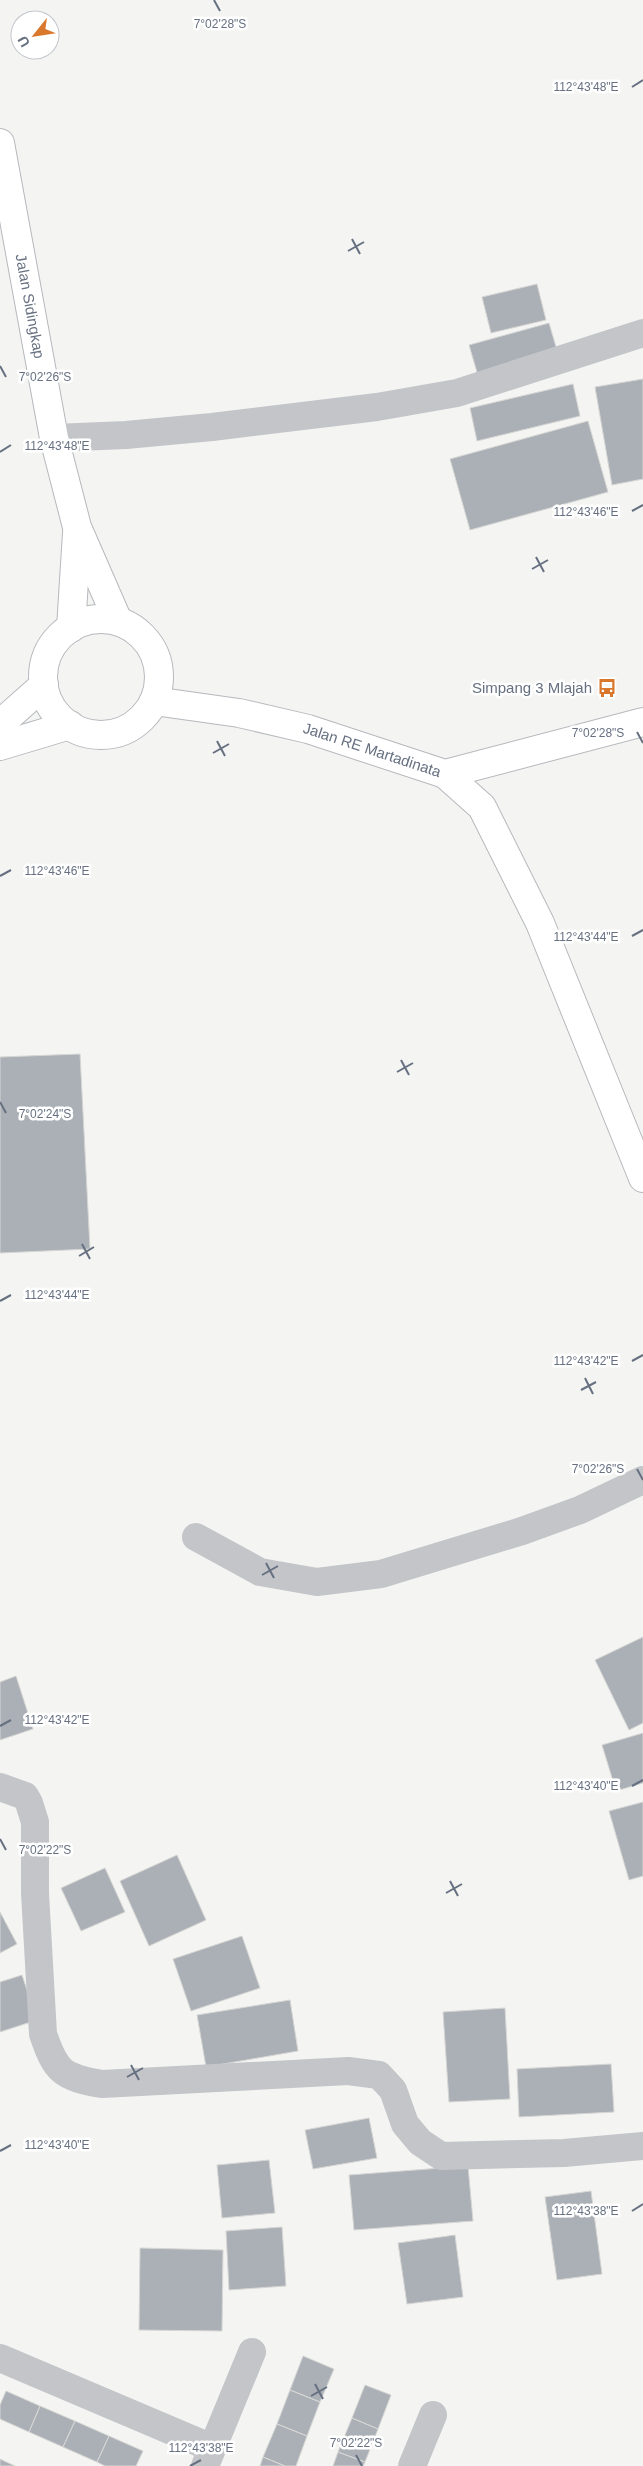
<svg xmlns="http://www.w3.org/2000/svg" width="643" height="2466" font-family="Helvetica,sans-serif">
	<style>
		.building { fill: #aab0b6; stroke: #d6d6d4 }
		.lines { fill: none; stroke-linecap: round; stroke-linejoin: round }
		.secondary-casing { stroke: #b5b8bd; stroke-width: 30 }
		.street { stroke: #c3c5c9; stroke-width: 28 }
		.secondary { stroke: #fff; stroke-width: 28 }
		.ticks { fill: none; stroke: #667081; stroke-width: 2 }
		.labels { text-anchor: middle; stroke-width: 5; stroke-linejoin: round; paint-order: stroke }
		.street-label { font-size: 15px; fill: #667081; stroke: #fff }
		.poi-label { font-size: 15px; fill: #667081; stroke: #fff; text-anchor: end }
		.ticks-label { font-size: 12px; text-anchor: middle; fill: #667081; stroke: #fff; stroke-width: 5; stroke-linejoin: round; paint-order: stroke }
	</style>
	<rect width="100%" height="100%" fill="#f4f5f2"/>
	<path class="building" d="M537,284l9,36 -55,13 -9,-36z
		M549,323l10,34 -80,22 -10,-34z
		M643,379v100l-31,6 -17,-98z
		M573,384l7,32 -103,25 -7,-33z
		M588,421l20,71 -138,38 -20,-71z
		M80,1054l10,195 -90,4v-196z
		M643,1637v86l-14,7 -34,-70z
		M16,1676l17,53 -33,11v-58z
		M643,1733v50l-27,8 -14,-46z
		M643,1802v74l-14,4 -20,-69z
		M177,1855l29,65 -57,26 -29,-65z
		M105,1868l20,44 -44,19 -20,-43z
		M0,1912l17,32 -17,9z
		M242,1936l18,52 -69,23 -18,-52z
		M22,1975l15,45 -37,12v-50z
		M290,2000l8,51 -92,16 -9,-52z
		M505,2008l5,91 -61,3 -6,-90z
		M611,2064l3,48 -95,5 -2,-48z
		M369,2118l8,40 -64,11 -8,-39z
		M269,2160l6,53 -53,5 -5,-53z
		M468,2166l5,55 -119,9 -5,-55z
		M591,2191l11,83 -45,6 -12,-83z
		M282,2227l4,59 -57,4 -3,-59z
		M455,2235l8,62 -56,7 -9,-61z
		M140,2248l83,2 -1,81 -83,-1z
		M303,2356l31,13 -14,33 -30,-12z
		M365,2385l26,10 -13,34 -26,-11z
		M290,2390l30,12 -13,34 -30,-12z
		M6,2391l34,15 -11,26 -29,-13v-14z
		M40,2406l35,15 -12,26 -34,-15z
		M352,2418l26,11 -13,33 -27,-10z
		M75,2421l34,15 -12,26 -34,-15z
		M277,2424l30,12 -11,30h-11l-22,-9z
		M109,2436l34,15 -7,15h-31l-8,-4z
		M338,2452l27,10 -2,4h-30z
		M263,2457l22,9h-25z
		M0,2459l15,7h-15z"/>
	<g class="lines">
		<g class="secondary-casing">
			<g id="secondary">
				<path id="s1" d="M0,143l54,295 23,89 41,94"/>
				<circle cx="101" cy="677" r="58"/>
				<path d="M71,628l6,-95"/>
				<path id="s2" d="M154,701l85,12 69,16 137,45 198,-52"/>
				<path d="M0,724l44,-39"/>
				<path d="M0,746l70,-21"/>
				<path d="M445,774l37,33 58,116 103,255"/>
			</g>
		</g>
		<path class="street" d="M54,438l72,-3 86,-8 165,-20 80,-14 186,-60
			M196,1537l64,35 57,10 64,-8 141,-43 58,-21 63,-30
			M0,1787l25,9 4,7 6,19v71l8,141c13,38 19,43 59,50l246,-13 31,4 14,15 12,34 15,18 21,14 123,-3 79,-7
			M0,2358l212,90
			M205,2466l47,-114
			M412,2466l21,-51"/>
		<use href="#secondary" class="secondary"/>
	</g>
	<path class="ticks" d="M214,0l6,11M632,87l11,-7M352,239l8,15M348,251l16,-9M0,366l6,11M0,452l11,-7M632,511l11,-6M536,557l8,15M532,569l16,-9M637,732l6,11M217,741l8,15M213,753l16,-9M0,876l11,-6M632,936l11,-6M401,1060l8,15M397,1072l16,-9M0,1102l6,11M82,1244l8,15M79,1256l15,-9M0,1301l11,-6M632,1361l11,-6M585,1378l8,16M581,1390l15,-8M637,1469l6,11M266,1563l8,15M262,1575l16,-9M0,1726l11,-6M632,1786l11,-6M0,1839l6,11M450,1881l8,15M446,1893l16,-9M131,2065l8,15M127,2077l16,-9M0,2151l11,-6M632,2211l11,-7M315,2384l8,15M311,2396l16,-9M356,2455l6,11M190,2466l11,-6"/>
	<defs>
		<g id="bus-bare" transform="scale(1.5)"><path d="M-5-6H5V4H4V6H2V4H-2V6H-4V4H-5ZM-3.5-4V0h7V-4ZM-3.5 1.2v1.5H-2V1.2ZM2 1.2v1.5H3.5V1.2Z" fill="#d9772d" stroke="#fff" stroke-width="2.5" paint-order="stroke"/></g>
	</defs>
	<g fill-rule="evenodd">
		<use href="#bus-bare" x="607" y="688"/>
	</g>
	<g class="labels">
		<g class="street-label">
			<text dy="5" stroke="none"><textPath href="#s1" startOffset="166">Jalan Sidingkap</textPath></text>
			<text dy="5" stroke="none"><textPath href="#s2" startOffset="224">Jalan RE Martadinata</textPath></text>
		</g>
		<g class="poi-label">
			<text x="592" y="693">Simpang 3 Mlajah</text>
		</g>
	</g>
	<g class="ticks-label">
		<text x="220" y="28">7°02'28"S</text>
		<text x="586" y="91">112°43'48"E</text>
		<text x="45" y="381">7°02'26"S</text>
		<text x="57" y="450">112°43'48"E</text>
		<text x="586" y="516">112°43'46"E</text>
		<text x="598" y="737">7°02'28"S</text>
		<text x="57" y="875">112°43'46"E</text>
		<text x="586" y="941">112°43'44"E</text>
		<text x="45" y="1118">7°02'24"S</text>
		<text x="57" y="1299">112°43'44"E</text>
		<text x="586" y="1365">112°43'42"E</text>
		<text x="598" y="1473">7°02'26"S</text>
		<text x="57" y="1724">112°43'42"E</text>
		<text x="586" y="1790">112°43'40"E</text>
		<text x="45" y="1854">7°02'22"S</text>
		<text x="57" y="2149">112°43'40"E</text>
		<text x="586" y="2215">112°43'38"E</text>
		<text x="356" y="2447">7°02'22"S</text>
		<text x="201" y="2452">112°43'38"E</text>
	</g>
	<g transform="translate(35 35) rotate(240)"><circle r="24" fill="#ffffff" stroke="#c2c6cd"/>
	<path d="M0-4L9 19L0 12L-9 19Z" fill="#d9772d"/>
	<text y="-8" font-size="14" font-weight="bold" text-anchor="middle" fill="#667081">U</text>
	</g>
</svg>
